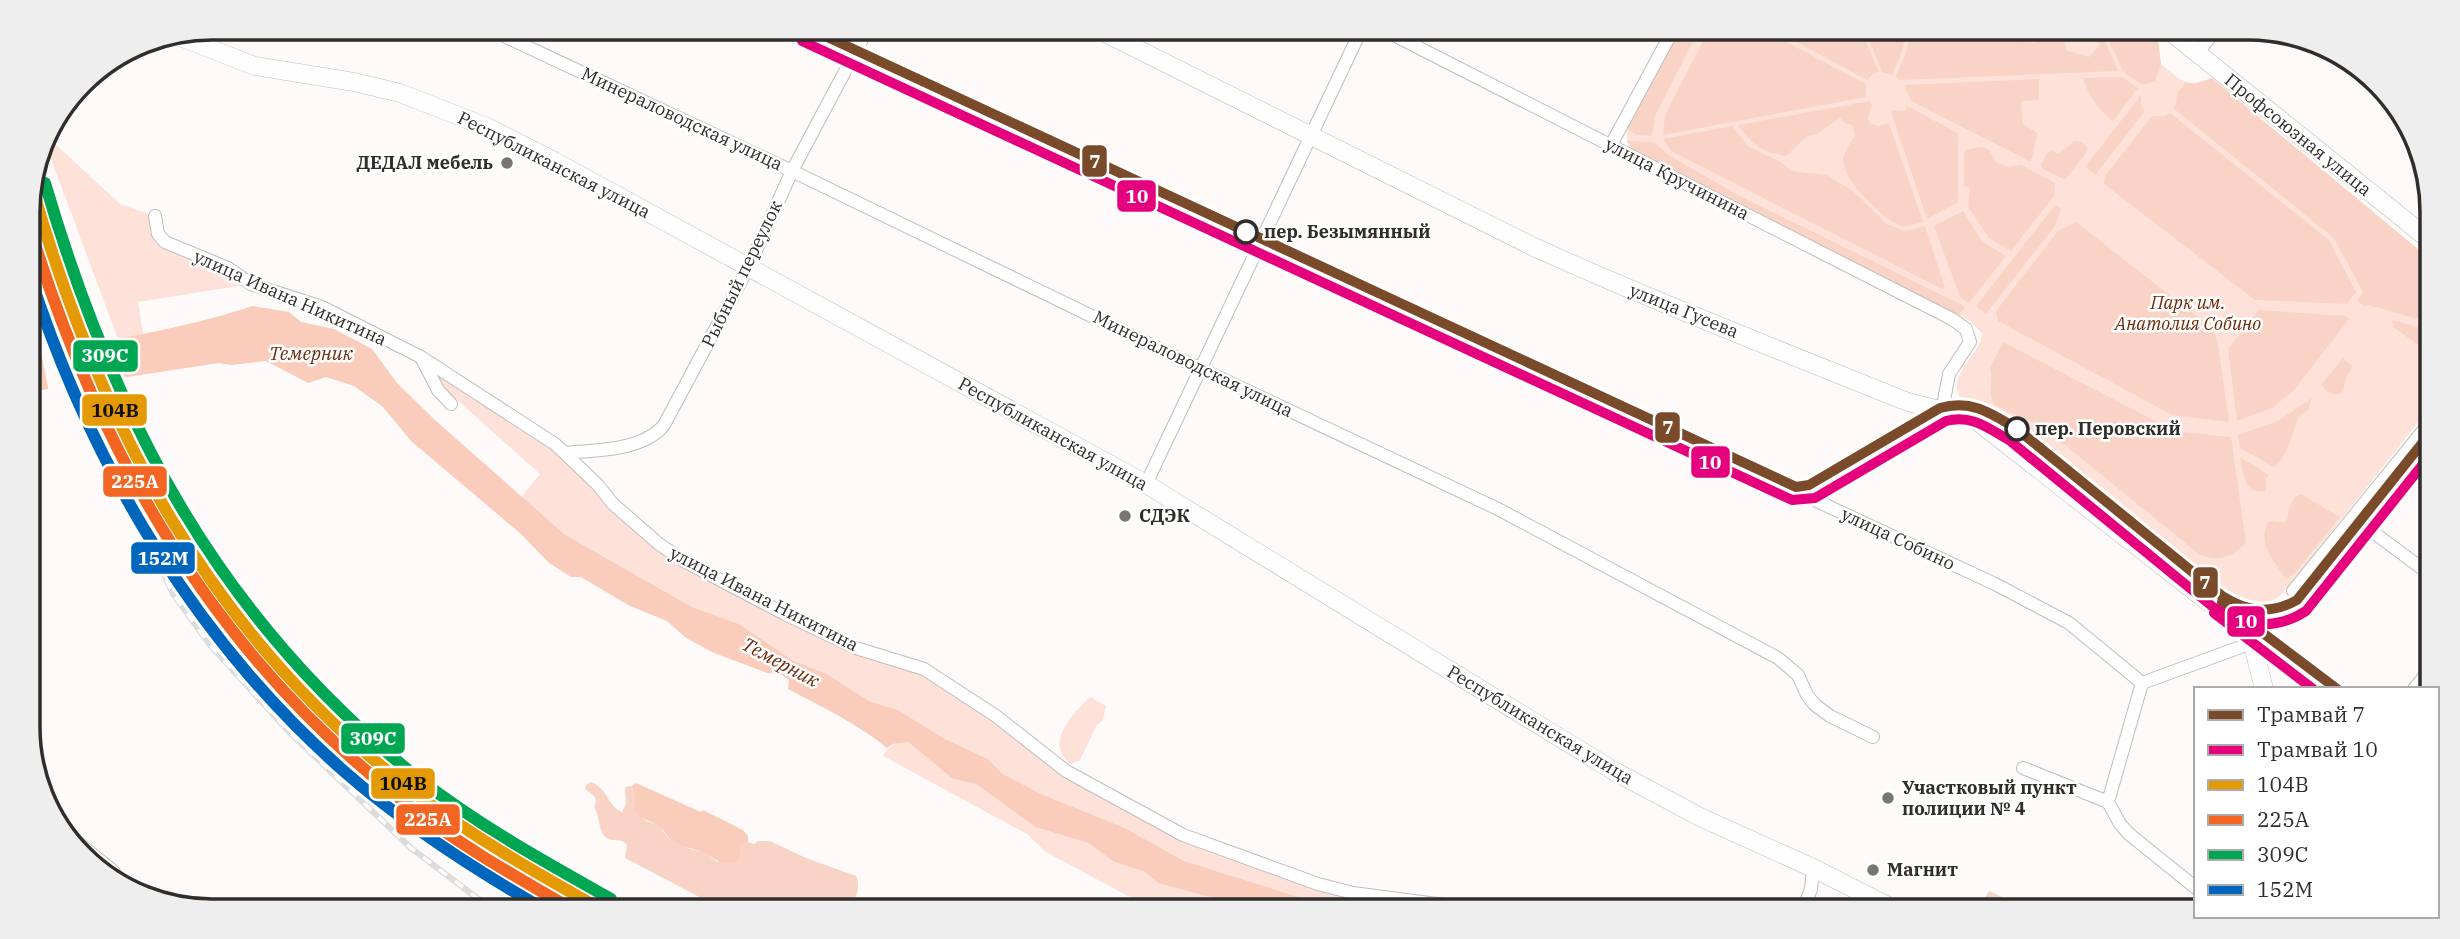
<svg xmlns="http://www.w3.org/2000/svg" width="2460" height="939" font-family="'IBM Plex Serif',serif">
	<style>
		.green { fill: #fee2d9 }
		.forest { fill: #f9d4c6 }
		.water { fill: #faccbb }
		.pier { fill: #fdfaf9 }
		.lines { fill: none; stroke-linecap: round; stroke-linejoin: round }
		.street-casing { stroke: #c0bdbc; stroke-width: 14 }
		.secondary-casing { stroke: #c0bdbc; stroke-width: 19 }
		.primary-casing { stroke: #c0bdbc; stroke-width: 21 }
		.street { stroke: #fffefe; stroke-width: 12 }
		.secondary { stroke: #fffefe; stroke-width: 18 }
		.primary { stroke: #fffefe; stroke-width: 19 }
		.rail-casing { stroke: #dddcdc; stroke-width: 6 }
		.rail { stroke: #fff; stroke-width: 3.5; stroke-dasharray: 10; stroke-linecap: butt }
		.rail-1-casing { stroke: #fff; stroke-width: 18 }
		.rail-2-casing { stroke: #fff; stroke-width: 18 }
		.rail-3-casing { stroke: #fff; stroke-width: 18 }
		.rail-4-casing { stroke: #fff; stroke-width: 18 }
		.rail-1 { stroke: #e39a04; stroke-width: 12 }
		.rail-2 { stroke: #f26522; stroke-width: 12 }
		.rail-3 { stroke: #00a651; stroke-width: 12 }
		.rail-4 { stroke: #0065bd; stroke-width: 12 }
		.tram-1-casing { stroke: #fff; stroke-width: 16 }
		.tram-2-casing { stroke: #fff; stroke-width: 16 }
		.tram-1 { stroke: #7a4b2a; stroke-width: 10 }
		.tram-2 { stroke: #e5007d; stroke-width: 10 }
		.poi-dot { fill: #787573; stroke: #fff; stroke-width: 2.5 }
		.stop-dot { fill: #fff; stroke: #302d2b; stroke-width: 3.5 }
		.labels { text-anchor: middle; stroke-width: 5; stroke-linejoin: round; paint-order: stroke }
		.street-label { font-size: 18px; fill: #302d2b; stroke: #fff }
		.poi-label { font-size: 18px; font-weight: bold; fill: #302d2b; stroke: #fff; text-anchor: start }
		.stop-label { font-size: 18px; font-weight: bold; fill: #302d2b; stroke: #fff; text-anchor: start }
		.park-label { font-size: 18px; font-style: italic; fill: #6f2a0b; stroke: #fff }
		.water-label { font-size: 19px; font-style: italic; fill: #712b0d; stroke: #fff }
		.rim { fill: none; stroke: #302d2b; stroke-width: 3.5 }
		.line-badge { stroke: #fff; stroke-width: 2.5 }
		.badge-label { font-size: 19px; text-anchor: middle; font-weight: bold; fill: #fff }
		.pale-badge-label { font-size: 19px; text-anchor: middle; font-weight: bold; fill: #111 }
	</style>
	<rect width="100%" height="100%" fill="#fdfaf9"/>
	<path class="green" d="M1680,28h463l15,12 3,24c22,17 23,24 51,14l219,182v146l-149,188c-16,13 -30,14 -49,6l-232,-188 -40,-13c-16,-24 20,-43 21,-66l-12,-12 -331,-166 -12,-14v-12z
		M50,139l70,65 35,12 3,18 93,50 -113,18 5,32 -25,5 -73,-196z
		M425,367l130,77 104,100 126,70 139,55 123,87 136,79 135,49 172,27h-146l-160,-50 -59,-33 -84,-34 -38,-20 -15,-15 -43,-20 -47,-29 -29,-9 -42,-27 -35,-14 -53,-36 -47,-17 -128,-73 -43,-37 19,-23 -84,-75 -5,5z
		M1090,697l16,9 -3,14 -6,5 -17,35 -9,4c-28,-21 2,-50 19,-67z
		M908,742l45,37 23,5 59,43 53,16 26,19 31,10 13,11 103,28h-89l-33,-9 -93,-50 -19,-18 -144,-78c6,-11 12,-13 25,-14z
		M856,897l37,14h-44z"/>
	<path class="forest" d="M1680,28h20l-45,88 -3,20 -16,-1 -9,-6z
		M1710,28h50l106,56v13l-203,38 2,-20z
		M1771,28h89l19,44 -5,1 -7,7z
		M1864,28h43l-6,26 -9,21 -10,-3z
		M1912,28h43l14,7h12l24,-3c6,10 19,10 30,11v-5l-7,-10h33l-3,3 6,9 3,11 22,6 11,-12 -5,-7 -14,-10h14l7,6 16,37 -219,9 -3,-4 9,-20z
		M2100,28h43l15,12 3,24 -6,17 -12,4 -19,-12 -19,-40z
		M2122,77l16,11 -25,33c-16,-13 -24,-24 -30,-43z
		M2212,78l219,182v63l-62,-18 -4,1 -8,-5 6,-9 -29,-54 -161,-130 3,-4 1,-11 8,-10 11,1z
		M2039,79v21l-18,1 2,23 14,9 -6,29 -120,-61 -7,-16z
		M2141,95v12l4,4 -50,64 -10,-8z
		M1869,101l3,3 -4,15 3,5 7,2 11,-3 34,99c-6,1 -15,5 -21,4 -18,-4 -61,-48 -59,-67 1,-8 9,-18 12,-25l-3,-9 -7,-2 -5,-5 -23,16 -10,2 -21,20c-25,-4 -33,-11 -48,-31z
		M1907,106l51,27v69l-31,17 -36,-107 2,-2 12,1z
		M2170,113l159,127 27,52 -9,12 -92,-4 -151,-116 1,-8 47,-60h13z
		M1732,126l17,21 32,15 10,9 35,4 26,15 35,34 17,7 21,-5 20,62 -3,1 -271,-138 -8,-12z
		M1627,141l27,1 13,12 71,41 226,111 1,2 -6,7 -320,-160 -8,-6z
		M2074,141l8,1 5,5 -1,6 -21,27 -22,-11 -2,-4 6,-12 5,-2 7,3z
		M1982,147l7,3 8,13 11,4 13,-2 34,18 -1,13 -43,55 -22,-13 -21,-31 2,-19 -6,-2v-33l2,-3z
		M2055,205l6,4 -6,17 -69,88 -10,-8z
		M1963,211l19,30 24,15 -37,47 -9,-6 -26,-71z
		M2076,222l137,107 5,15 11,78 -57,-7 -174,-94 -2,-10 62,-80z
		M2258,310l88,6 3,3 -55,71 -22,18 -35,13 -9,-72z
		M2392,320l39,11v23l-38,-27z
		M2003,342l166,86 14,4 48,5 15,106c-15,14 -26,19 -46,12l-145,-118 -20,-13 -40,-19c-9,-11 -1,-23 -5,-37z
		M2343,358l9,8 -1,5 -5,6 -3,15 -7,3 -8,-3 -7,-7z
		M2312,398l-4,12 -8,5c-9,17 -10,39 -26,52l-34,-19 -2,-13 40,-14z
		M2240,457l29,18 -3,3v13c-22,5 -23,-19 -26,-34z
		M2301,494l39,23 -45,56 -9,6c-12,-18 -29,-35 -18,-57 7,-2 13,2 19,-1l2,-13 6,-11z
		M591,782c17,6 16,24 31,30l4,-8 -1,-17 7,-1 3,13 -2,10 13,12 13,4 9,13 22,11 14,3 13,10 22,-9 2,-6 7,-5 6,2 4,-3h12l36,17 50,18c6,12 -2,24 -7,35h-123l-101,-53 2,-13c-7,-8 -12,-2 -20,-7 -9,-6 -7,-22 -13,-31l2,-6 -2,-5 -9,-7 1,-4z
		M1989,891l43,20h-18l-29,-13z"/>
	<path class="water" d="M253,306l36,6 12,10 33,7 38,20 26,35 38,37 128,113 128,73 47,17 53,36 35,14 42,27 29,9 47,29 43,20 15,15 38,20 84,34 59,33 160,50h-83l-103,-28 -13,-11 -31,-10 -26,-19 -53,-16 -59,-43 -23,-5 -45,-37 -15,2 -6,4c-29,-24 -65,-41 -99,-59l1,-9 -8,-6 -14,-1 -53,-20 -28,-15 -19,-17 -37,-15 -49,-29h-10l-22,-14 -28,-29 -110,-93 -28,-34 -29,-21 -28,-9 -18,6 -42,-22 -35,4 -12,-2 -190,29v-39c76,-12 151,-23 224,-47z
		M636,783l58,26 7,3 2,-2 40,20 5,6v6l-7,5 -3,14c-17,7 -22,-3 -36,-9 -10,-4 -21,-5 -31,-12 -5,-4 -6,-9 -11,-13 -9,-8 -20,-6 -27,-18l2,-10 -3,-13z"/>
	<path class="pier" d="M106,337l15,45 -72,10 -9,-44z"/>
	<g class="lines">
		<g class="street-casing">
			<path id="street" d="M487,28l305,143 407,197 299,141 280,149 20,17 9,20 8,10 15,11 43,21
				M801,28l1194,556 74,39 73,60
				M1380,28l572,291 14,10 4,13 -21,32 -7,37 -142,83
				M2197,54l20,-26
				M1611,145l63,-117
				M155,216l3,18 7,8 63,26 23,16 71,23 99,50 134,87 42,40 16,20 46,40 25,17 101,53 71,34 68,21 72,47 70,55 117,64 135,49 35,9 137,18
				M421,357l17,33 13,14
				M565,453c31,-3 78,-2 99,-28l84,-157 44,-97 76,-143
				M1146,484l216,-456
				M2353,517l79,59
				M2293,591l138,-170
				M2251,634l77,55
				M2414,689l18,-22
				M2023,768l85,34 12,22 9,10 67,54
				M2108,802l34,-119 115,-42
				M1803,911l8,-22 2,-21"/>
		</g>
		<g class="secondary-casing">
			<path id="secondary" d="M1095,28l441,220c120,54 243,102 364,151 26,10 52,11 77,22l267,209 8,11 12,48
				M2166,28l265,213
				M175,35l80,31 99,16 46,11 87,34 67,34 592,323 468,287 86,46 113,51 85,43"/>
		</g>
		<g class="primary-casing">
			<path id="primary" d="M69,840l42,34"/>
		</g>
		<use href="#street" class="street"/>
		<use href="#secondary" class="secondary"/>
		<use href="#primary" class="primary"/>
		<g class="rail-casing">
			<path id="rail" d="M37,168c25,82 52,166 88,244 73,155 181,288 318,390
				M38,287l37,108 40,85 32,57 26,57 37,51 79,87 122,116 66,50 22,13"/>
		</g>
		<use href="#rail" class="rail"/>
		<g class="rail-1-casing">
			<path id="rail-1" d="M32,187c69,240 178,448 379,603 60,46 127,84 193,121"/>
		</g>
		<g class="rail-2-casing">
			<path id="rail-2" d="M29,225c69,227 184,428 373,575 54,43 114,77 173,111"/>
		</g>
		<g class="rail-3-casing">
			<path id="rail-3" d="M45,183c70,239 175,438 373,595 60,47 127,84 193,121"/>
		</g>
		<g class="rail-4-casing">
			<path id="rail-4" d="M29,273c61,190 166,368 317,500 62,54 131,98 201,138"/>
		</g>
		<use href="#rail-1" class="rail-1"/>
		<use href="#rail-2" class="rail-2"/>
		<use href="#rail-3" class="rail-3"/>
		<use href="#rail-4" class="rail-4"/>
		<g class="tram-1-casing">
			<path id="tram-1" d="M808,28l988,459 13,-2 131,-77c31,-9 51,5 77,21l205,167c25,16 49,19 75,4l134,-168
				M2222,602l115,87"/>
		</g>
		<g class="tram-2-casing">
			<path id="tram-2" d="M802,41l990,459 23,-2 131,-77c25,-7 42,7 63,19l204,167c31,20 62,24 93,4l125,-157
				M2214,613l99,76"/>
		</g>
		<use href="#tram-1" class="tram-1"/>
		<use href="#tram-2" class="tram-2"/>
	</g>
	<g class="poi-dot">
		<circle cx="507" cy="163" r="7"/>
		<circle cx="1125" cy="516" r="7"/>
		<circle cx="1888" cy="798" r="7"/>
		<circle cx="1873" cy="870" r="7"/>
	</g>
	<g class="stop-dot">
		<circle cx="1246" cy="232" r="11"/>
		<circle cx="2017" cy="429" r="11"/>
	</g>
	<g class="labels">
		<g class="street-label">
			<text transform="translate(682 119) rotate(25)" y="6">Минераловодская улица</text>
			<text transform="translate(2298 135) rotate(39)" y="6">Профсоюзная улица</text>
			<text transform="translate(554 165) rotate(27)" y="6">Республиканская улица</text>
			<text transform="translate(1677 179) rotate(27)" y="6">улица Кручинина</text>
			<text transform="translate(742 274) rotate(-64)" y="6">Рыбный переулок</text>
			<text transform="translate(290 298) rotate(24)" y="6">улица Ивана Никитина</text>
			<text transform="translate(1684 311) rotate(22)" y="6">улица Гусева</text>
			<text transform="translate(1193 364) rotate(26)" y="6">Минераловодская улица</text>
			<text transform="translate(1053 434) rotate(29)" y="6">Республиканская улица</text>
			<text transform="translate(1898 539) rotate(25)" y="6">улица Собино</text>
			<text transform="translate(764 599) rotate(27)" y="6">улица Ивана Никитина</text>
			<text transform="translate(1540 725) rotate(31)" y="6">Республиканская улица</text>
		</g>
		<g class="poi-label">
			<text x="493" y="169" text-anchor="end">ДЕДАЛ мебель</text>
			<text x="1139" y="522">СДЭК</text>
			<text x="1902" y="794">Участковый пункт<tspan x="1902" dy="21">полиции № 4</tspan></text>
			<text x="1887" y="876">Магнит</text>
		</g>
		<g class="stop-label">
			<text x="1264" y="238">пер. Безымянный</text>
			<text x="2035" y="435">пер. Перовский</text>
		</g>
		<g class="park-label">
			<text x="2188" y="309">Парк им.<tspan x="2188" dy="21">Анатолия Собино</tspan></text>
		</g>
		<g class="water-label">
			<text x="311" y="360">Темерник</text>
			<text transform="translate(781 662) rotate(28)" y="7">Темерник</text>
		</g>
	</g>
	<path d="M0 0H2460V939H0ZM212 40H2248A172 172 0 0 1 2420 212V727A172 172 0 0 1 2248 899H212A172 172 0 0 1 40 727V212A172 172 0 0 1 212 40Z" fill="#eee" fill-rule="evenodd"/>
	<path class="rim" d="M212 40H2248A172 172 0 0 1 2420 212V727A172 172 0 0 1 2248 899H212A172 172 0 0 1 40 727V212A172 172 0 0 1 212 40Z"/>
	<g class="line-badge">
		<rect x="1081" y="144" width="27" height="34" rx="7" fill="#7a4b2a"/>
		<rect x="1116" y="179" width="41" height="34" rx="7" fill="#e5007d"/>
		<rect x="72" y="339" width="67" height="34" rx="7" fill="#00a651"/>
		<rect x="81" y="393" width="67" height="34" rx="7" fill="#e39a04"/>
		<rect x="1654" y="411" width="27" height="33" rx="7" fill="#7a4b2a"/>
		<rect x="1690" y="445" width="41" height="34" rx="7" fill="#e5007d"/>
		<rect x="102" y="465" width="66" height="33" rx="7" fill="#f26522"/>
		<rect x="130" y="541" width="66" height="34" rx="7" fill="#0065bd"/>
		<rect x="2192" y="566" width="27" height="33" rx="7" fill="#7a4b2a"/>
		<rect x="2226" y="605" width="40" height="33" rx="7" fill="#e5007d"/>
		<rect x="340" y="722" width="66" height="33" rx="7" fill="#00a651"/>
		<rect x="370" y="767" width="66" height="33" rx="7" fill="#e39a04"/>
		<rect x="395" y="803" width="66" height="33" rx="7" fill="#f26522"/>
	</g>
	<g class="badge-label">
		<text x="1095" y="168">7</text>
		<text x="1137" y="203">10</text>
		<text x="105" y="362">309С</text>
		<text x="1668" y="434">7</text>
		<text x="1710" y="469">10</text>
		<text x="135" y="488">225А</text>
		<text x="163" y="565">152М</text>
		<text x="2205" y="589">7</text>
		<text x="2246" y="628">10</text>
		<text x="373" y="745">309С</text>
		<text x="428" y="826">225А</text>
	</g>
	<g class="pale-badge-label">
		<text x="115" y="417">104В</text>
		<text x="403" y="790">104В</text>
	</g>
	<rect x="2194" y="687" width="245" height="231" fill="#ffffff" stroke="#acabaa" stroke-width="2"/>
	<rect x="2208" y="710" width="35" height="10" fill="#7a4b2a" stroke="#acabaa" stroke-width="2"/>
	<text x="2257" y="722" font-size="21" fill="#302d2b">Трамвай 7</text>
	<rect x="2208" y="745" width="35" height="10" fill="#e5007d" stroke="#acabaa" stroke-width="2"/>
	<text x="2257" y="757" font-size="21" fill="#302d2b">Трамвай 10</text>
	<rect x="2208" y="780" width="35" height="10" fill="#e39a04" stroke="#acabaa" stroke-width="2"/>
	<text x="2257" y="792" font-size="21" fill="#302d2b">104В</text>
	<rect x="2208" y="815" width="35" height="10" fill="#f26522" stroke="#acabaa" stroke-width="2"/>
	<text x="2257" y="827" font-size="21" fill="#302d2b">225А</text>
	<rect x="2208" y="850" width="35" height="10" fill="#00a651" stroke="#acabaa" stroke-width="2"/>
	<text x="2257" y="862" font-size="21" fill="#302d2b">309С</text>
	<rect x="2208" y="885" width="35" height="10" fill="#0065bd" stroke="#acabaa" stroke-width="2"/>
	<text x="2257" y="897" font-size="21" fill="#302d2b">152М</text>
</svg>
